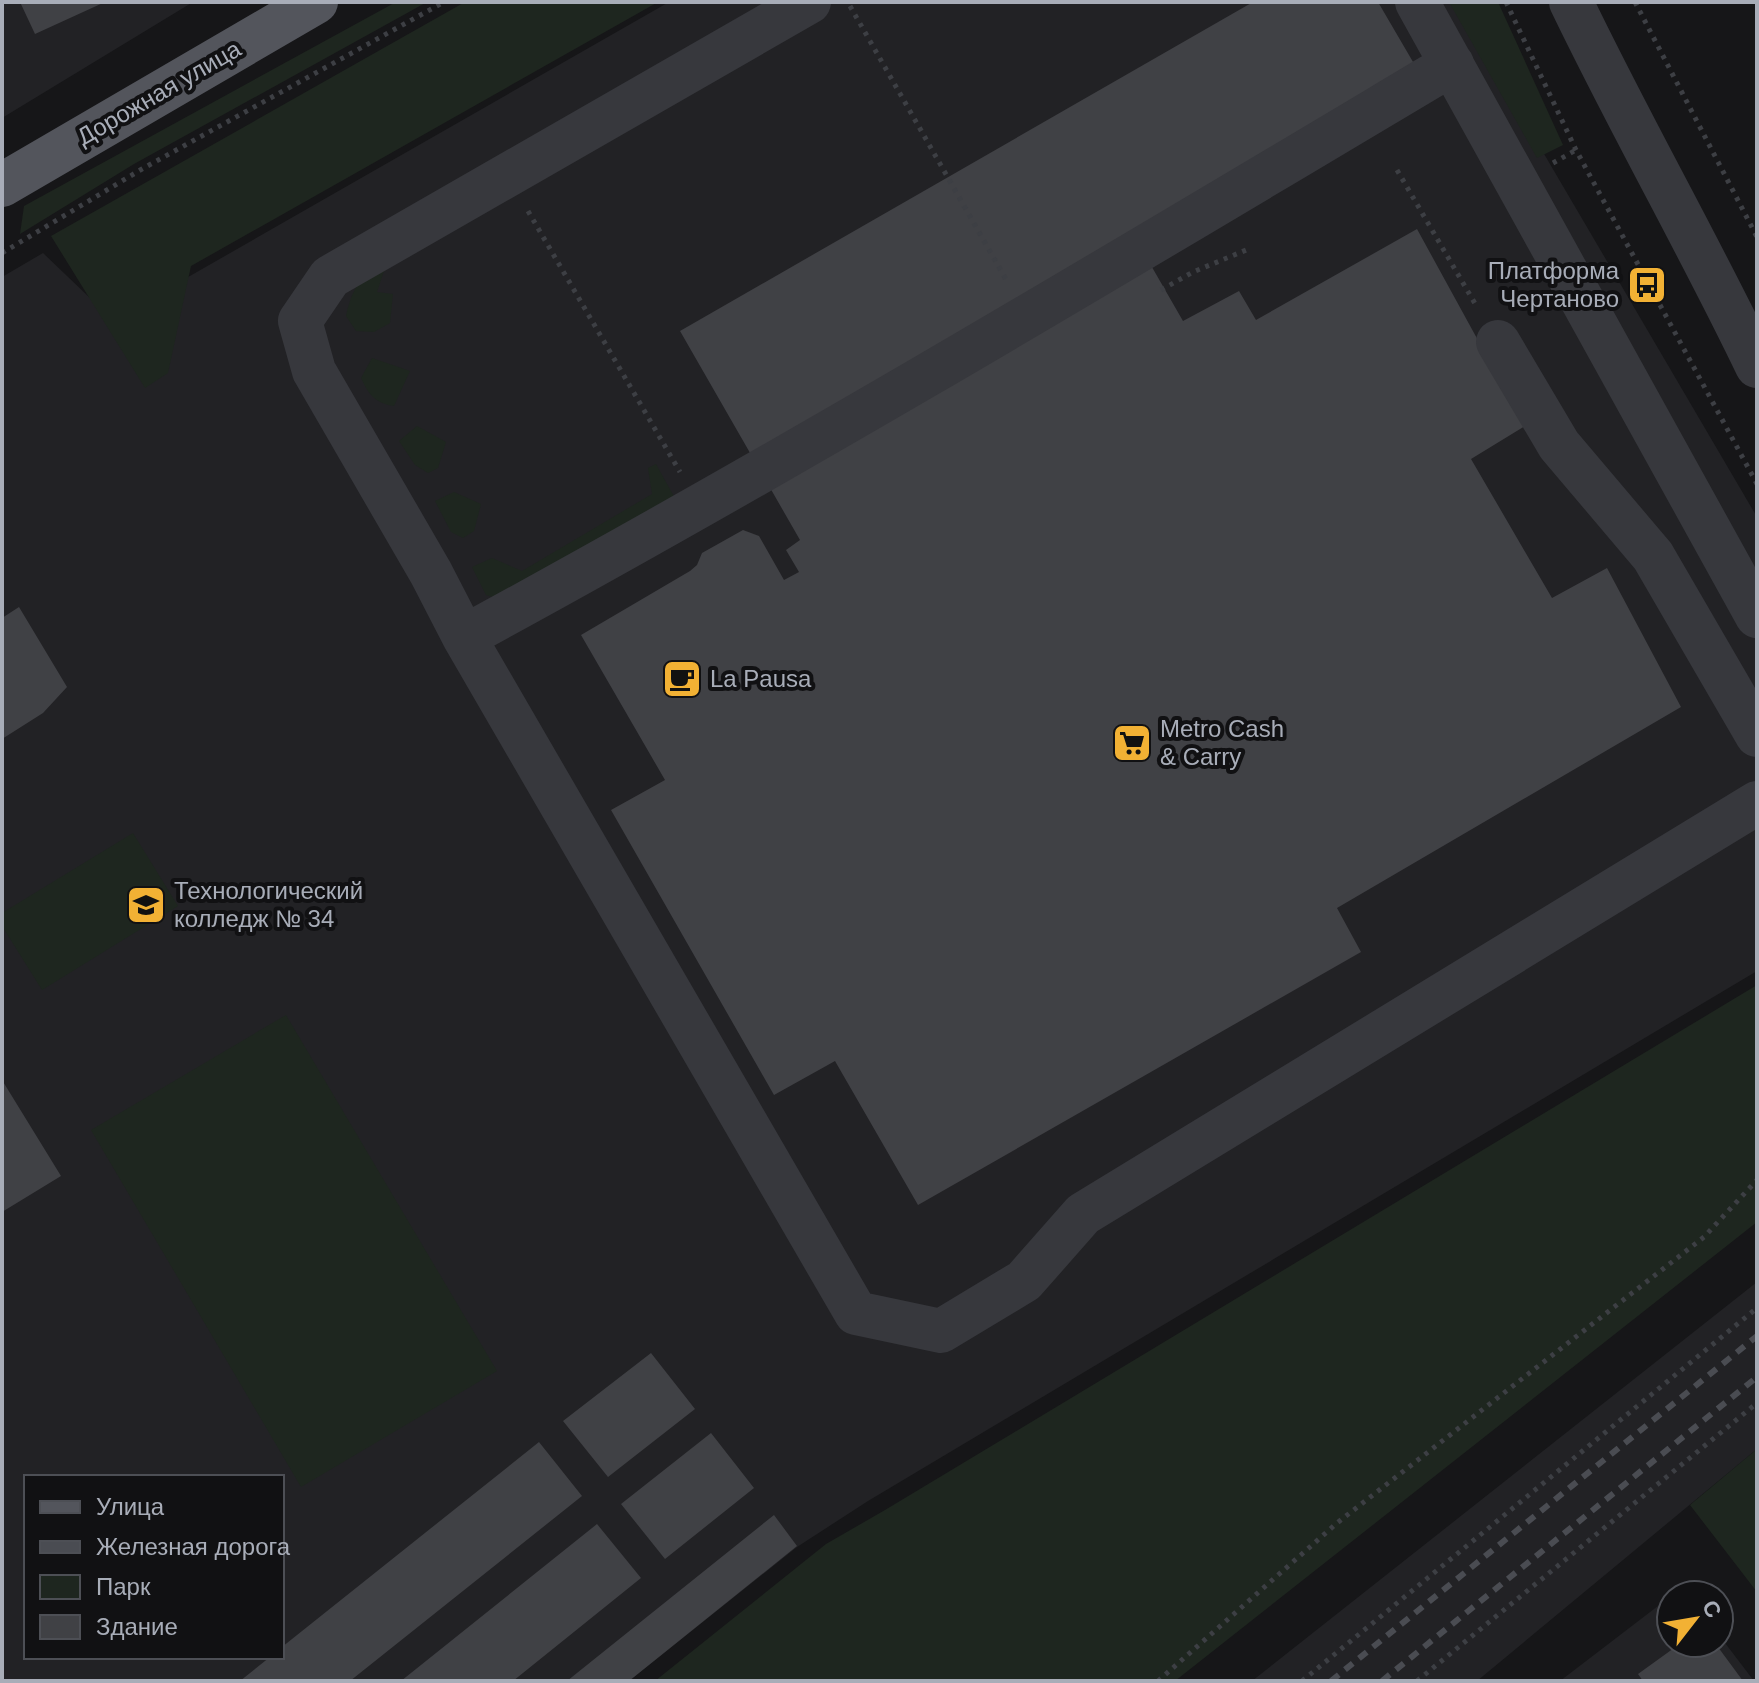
<svg xmlns="http://www.w3.org/2000/svg" width="1759" height="1683" font-family="Arial,sans-serif">
	<style>
		.built { fill: #222225; fill-rule: evenodd }
		.green { fill: #1e261f }
		.building { fill: #404145 }
		.lines { fill: none; stroke-linecap: round; stroke-linejoin: round }
		.path { stroke: #3d3f44; stroke-width: 5; stroke-dasharray: 4 6; stroke-linecap: butt }
		.minor { stroke: #37383d; stroke-width: 44 }
		.major { stroke: #53555c; stroke-width: 44 }
		.rail { stroke: #4a4c52; stroke-width: 6; stroke-dasharray: 10 8; stroke-linecap: butt }
		.labels { text-anchor: middle; stroke-width: 8; stroke-linejoin: round; paint-order: stroke }
		.street-label { font-size: 24px; fill: #a8adb8; stroke: #111113 }
		.poi-label { font-size: 24px; fill: #a8adb8; stroke: #111113; text-anchor: start }
	</style>
	<rect width="100%" height="100%" fill="#161618"/>
	<path class="built" d="M2,2h191l-191,116z
		M669,2h786l302,515v454l-889,530 -71,46 -168,134h-627v-1404l41,-24 70,67zM26,1477h256v180h-256z
		M1757,1282v167l-280,232h-225z
		M1671,1596v47h48v-8l35,46h-194z"/>
	<path class="green" d="M396,2h31l-293,162 -114,70 4,-28z
		M465,2h193l-467,264 -23,107 -23,15 -94,-152z
		M1449,2h49l65,143 -26,13z
		M387,262l-10,30 16,2 -3,29 -16,9 -18,-1 -10,-15c7,-31 14,-38 41,-54z
		M372,358l38,13 -16,35c-19,-3 -25,-11 -33,-28z
		M417,426l29,16 -8,26 -10,5 -13,-8 -16,-24z
		M656,464l21,38 -175,98 -16,-5 -14,-28 20,-9 30,13 130,-77 -4,-26z
		M454,492l27,12 -7,27 -11,7 -12,-6 -16,-31z
		M133,833l45,73 -136,84 -40,-64v-13z
		M1757,985v237l-582,459h-520l171,-137 59,-34z
		M286,1015l211,356 -196,116 -210,-357z
		M1757,1449v143l-67,-87z"/>
	<path class="building" d="M20,2h85l-70,32z
		M1253,2h125l52,89 -285,164 38,66 56,-30 17,29 161,-91 108,197 -54,33 81,139 55,-30 74,139 -344,201 24,44 -443,253 -83,-144 -61,34 -163,-285 54,-30 -84,-145 109,-64 7,-6 5,-12 41,-23 16,6 25,44 15,-8 -13,-22 14,-10 -120,-209z
		M19,607l48,80 -24,26 -41,26v-121z
		M2,1080l59,96 -59,36z
		M651,1353l44,56 -87,68 -45,-56z
		M711,1433l43,55 -89,71 -44,-55z
		M539,1442l43,54 -232,185h-110l30,-24h12v-10z
		M774,1515l23,31 -168,135h-62z
		M597,1524l44,54 -128,103h-112z
		M1681,1643h34l28,38h-100l-5,-7z"/>
	<g class="lines">
		<path class="path" d="M1506,2l70,148 181,334
			M1635,2l122,235
			M850,6l158,277
			M1553,163l23,-13
			M1397,170l80,137
			M528,211l152,261
			M2,253l140,-84 302,-167
			M1161,290l32,-18 58,-24
			M1158,1681l179,-158 367,-286 53,-57
			M1302,1681l455,-373
			M1417,1681l340,-278"/>
		<path class="minor" d="M809,2l-479,275 -30,44 14,50 117,202 33,64 392,676 85,18 83,-50 59,-67 674,-411
			M1417,2l340,614
			M1571,2c59,123 127,241 186,364
			M1498,342l61,103 94,111 104,179
			M464,637c335,-182 661,-378 988,-573"/>
		<path class="major" d="M2,185l314,-183"/>
		<path class="rail" d="M1331,1681l426,-345
			M1382,1681l375,-304"/>
	</g>
	<defs>
		<g id="bus-square" transform="scale(2)"><rect x="-9" y="-9" width="18" height="18" rx="4" fill="#f2b134" stroke="#111113"/><path d="M-5-6H5V4H4V6H2V4H-2V6H-4V4H-5ZM-3.5-4V0h7V-4ZM-3.5 1.2v1.5H-2V1.2ZM2 1.2v1.5H3.5V1.2Z" fill="#111"/></g>
		<g id="cafe-square" transform="scale(2)"><rect x="-9" y="-9" width="18" height="18" rx="4" fill="#f2b134" stroke="#111113"/><path d="M-5.5-4.5H6V0H3Q3 3.5 0 3.5H-2.5Q-5.5 3.5-5.5 0ZM3-3.2v2h1.7v-2ZM-6 4.5H4V6H-6Z" fill="#111"/></g>
		<g id="supermarket-square" transform="scale(2)"><rect x="-9" y="-9" width="18" height="18" rx="4" fill="#f2b134" stroke="#111113"/><path d="M-6-5.5h2.5l.6 2H6L4.5 2H-2.5L-4.4-4H-6ZM-1.5 3.2a1.3 1.3 0 1 0 .1 0ZM3 3.2a1.3 1.3 0 1 0 .1 0Z" fill="#111"/></g>
		<g id="university-square" transform="scale(2)"><rect x="-9" y="-9" width="18" height="18" rx="4" fill="#f2b134" stroke="#111113"/><path d="M0-5L7-2L0 1L-7-2ZM-4 1L0 2.5L4 1V4Q0 6-4 4Z" fill="#111"/></g>
	</defs>
	<g fill-rule="evenodd">
		<use href="#bus-square" x="1647" y="285"/>
		<use href="#cafe-square" x="682" y="679"/>
		<use href="#supermarket-square" x="1132" y="743"/>
		<use href="#university-square" x="146" y="905"/>
	</g>
	<g class="labels">
		<g class="street-label">
			<text transform="translate(159 93) rotate(-30)" y="8">Дорожная улица</text>
		</g>
		<g class="poi-label">
			<text x="1619" y="279" text-anchor="end">Платформа<tspan x="1619" dy="28">Чертаново</tspan></text>
			<text x="710" y="687">La Pausa</text>
			<text x="1160" y="737">Metro Cash<tspan x="1160" dy="28">&amp; Carry</tspan></text>
			<text x="174" y="899">Технологический<tspan x="174" dy="28">колледж № 34</tspan></text>
		</g>
	</g>
	<rect width="1759" height="1683" fill="none" stroke="#a8adb8" stroke-width="8"/>
	<rect x="24" y="1475" width="260" height="184" fill="#111113" stroke="#4d4f55" stroke-width="2"/>
	<rect x="40" y="1501" width="40" height="12" fill="#53555c" stroke="#4d4f55" stroke-width="2"/>
	<text x="96" y="1515" font-size="24" fill="#a8adb8">Улица</text>
	<rect x="40" y="1541" width="40" height="12" fill="#4a4c52" stroke="#4d4f55" stroke-width="2"/>
	<text x="96" y="1555" font-size="24" fill="#a8adb8">Железная дорога</text>
	<rect x="40" y="1575" width="40" height="24" fill="#1e261f" stroke="#4d4f55" stroke-width="2"/>
	<text x="96" y="1595" font-size="24" fill="#a8adb8">Парк</text>
	<rect x="40" y="1615" width="40" height="24" fill="#404145" stroke="#4d4f55" stroke-width="2"/>
	<text x="96" y="1635" font-size="24" fill="#a8adb8">Здание</text>
	<g transform="translate(1695 1619) rotate(59)"><circle r="38" fill="#111113" stroke="#4d4f55" stroke-width="2"/>
	<path d="M0-6L14 30L0 20L-14 30Z" fill="#f2b134"/>
	<text y="-12" font-size="22" font-weight="bold" text-anchor="middle" fill="#a8adb8">С</text>
	</g>
</svg>
